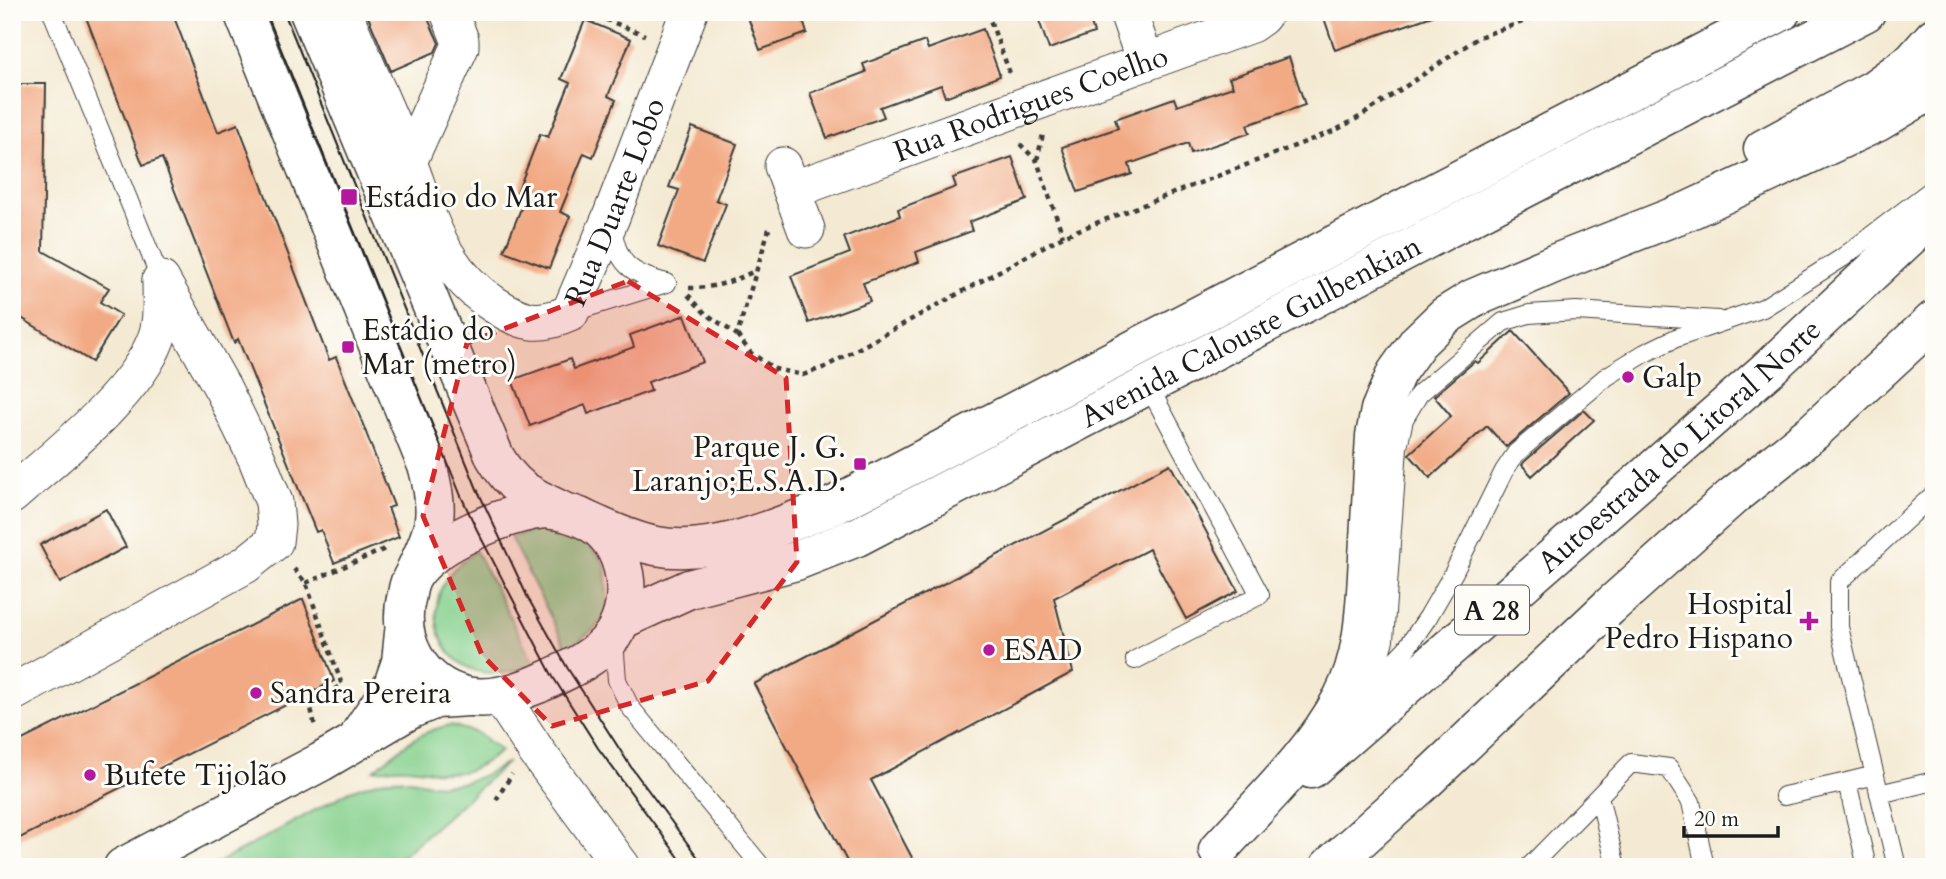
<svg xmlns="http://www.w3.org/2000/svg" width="1946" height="879" font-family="Cardo,serif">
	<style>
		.green { fill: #85d08d; stroke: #507654; stroke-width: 2 }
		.building { fill: #f2aa85 }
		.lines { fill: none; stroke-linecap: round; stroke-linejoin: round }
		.lane-casing { stroke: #3c3b37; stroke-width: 20 }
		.street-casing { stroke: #3c3b37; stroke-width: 39 }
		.secondary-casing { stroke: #3c3b37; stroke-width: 41 }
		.highway-casing { stroke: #3c3b37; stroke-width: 41 }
		.path { stroke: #3c3b37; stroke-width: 4.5; stroke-dasharray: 5 5; stroke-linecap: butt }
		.lane { stroke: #fff; stroke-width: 18 }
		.street { stroke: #fff; stroke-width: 37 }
		.secondary { stroke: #fff; stroke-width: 38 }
		.highway { stroke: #fff; stroke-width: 38 }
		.tram { stroke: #1c1c1c; stroke-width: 2 }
		.marked { fill: #d62828; fill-opacity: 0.2; stroke: #d62828; stroke-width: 5; stroke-dasharray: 14 9; stroke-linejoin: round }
		.poi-dot { fill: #b5179e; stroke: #fdfcf7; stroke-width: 2.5 }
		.labels { text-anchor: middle; stroke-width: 6; stroke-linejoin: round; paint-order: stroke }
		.shield { fill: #fdfcf7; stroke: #605f5e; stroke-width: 2 }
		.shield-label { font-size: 28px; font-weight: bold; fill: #1c1c1c }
		.street-label { font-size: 30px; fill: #1c1c1c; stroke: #fdfcf7 }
		.poi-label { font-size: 30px; fill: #1c1c1c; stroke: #fdfcf7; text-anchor: start }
	</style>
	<rect width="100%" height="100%" fill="#fdfcf7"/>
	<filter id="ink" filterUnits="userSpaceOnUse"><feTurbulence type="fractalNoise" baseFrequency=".0143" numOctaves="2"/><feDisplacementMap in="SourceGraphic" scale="14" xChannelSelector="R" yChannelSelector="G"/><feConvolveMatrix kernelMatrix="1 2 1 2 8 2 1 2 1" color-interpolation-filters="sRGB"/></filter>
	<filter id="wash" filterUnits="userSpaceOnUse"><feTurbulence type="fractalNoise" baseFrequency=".00686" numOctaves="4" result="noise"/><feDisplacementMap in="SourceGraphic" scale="28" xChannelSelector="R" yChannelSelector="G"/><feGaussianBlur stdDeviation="1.57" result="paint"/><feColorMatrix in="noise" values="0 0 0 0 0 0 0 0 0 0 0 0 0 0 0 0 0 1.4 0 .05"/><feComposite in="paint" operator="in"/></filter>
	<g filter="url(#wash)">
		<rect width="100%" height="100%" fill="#f4ead3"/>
		<path class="green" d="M536,530h24l22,7 23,27 3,47 -14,18 -27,20 -57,-112z
			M476,551l58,113c-13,5 -28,10 -42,9 -47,0 -69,-54 -47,-92 7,-13 19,-22 31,-30z
			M451,725l26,8 24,18c-39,31 -50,21 -93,17 -12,-1 -23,1 -34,2 26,-21 43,-39 77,-45z
			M508,762l-118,105h-179l139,-76c14,-5 27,-11 42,-12 13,-2 26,3 38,5 29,4 54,-7 78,-22z"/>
		<g id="blocks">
			<path class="building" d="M84,12h88l46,120 20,-8 91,236 7,-3 26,65 32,84 -6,2 11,29 -65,26 -13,-33 -5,2 -78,-193 -4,4 -72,-185 -19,7z
				M366,12h59l14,31 -4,9 -44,19z
				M746,12h54l7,21 -47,17z
				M1036,12h51l7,21 -45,16z
				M1322,12h109l1,4 -97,34z
				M585,20l46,19 -23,57 8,4 -23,57 -9,-4 -24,59 10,4 -21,52 -45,-17 22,-55 -9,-3 23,-59 8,3 22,-54 -9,-4z
				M983,29l17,47 -55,21 -4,-12 -61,22 4,10 -57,21 -17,-45 56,-21 -3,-8 62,-23 3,8z
				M1289,57l16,48 -58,20 3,8 -59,20 -3,-10 -59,21 3,10 -54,18 -16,-45 56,-19 -3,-9 59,-21 3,8 56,-19 -4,-9z
				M12,84h34l-3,167 66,37 -9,14 21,13 -29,47 -80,-50z
				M692,127l45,17 -21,56 10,4 -23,59 -45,-17 21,-56 -10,-3z
				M1012,157l15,43 -58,22 3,9 -56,21 3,10 -56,21 7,18 -61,22 -18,-47 59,-23 -6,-16 56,-21 -2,-7 58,-22 -3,-9z
				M685,315l18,47 -55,20 3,9 -63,23 -3,-9 -55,21 -18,-46 58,-21 4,10 60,-22 -4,-12z
				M1513,331l56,62 -63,54 -19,-21 -57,52 -21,-24 42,-38 -17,-20 41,-35 3,2z
				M1584,410l10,10 -62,56 -10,-11 3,-4z
				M1170,464l68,127 -52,28 -37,-70 -95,49 19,74 -202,108 46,87h-67l-96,-183z
				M106,509l20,38 -66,36 -20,-38z
				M303,599l31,82 -322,161v-97z"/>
		</g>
	</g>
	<g filter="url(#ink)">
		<use href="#blocks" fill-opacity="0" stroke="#3c3b37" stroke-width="2"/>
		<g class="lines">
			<g class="lane-casing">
				<path id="lane" d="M52,12l109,268
					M612,226c5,38 18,48 55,57
					M570,313l97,-30
					M614,641l3,39 13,27 132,160
					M1135,660l125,-65 -112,-210
					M1372,683l12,-43 14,-193 6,-28 15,-25 84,-72 26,-8 47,-3 142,9
					M1350,708l56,-59 22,-32 26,-45 50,-101 12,-18 90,-76 39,-24 31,-15 87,-30 79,-50 92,-70
					M1879,794l55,-13
					M1599,796l17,71
					M1784,796l63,-14
					M1529,867l102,-104 38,5 22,34 14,65
					M1867,867l-20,-85 28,-7
					M1897,867l-58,-240v-45l95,-88"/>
			</g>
			<g class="street-casing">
				<g id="street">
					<path d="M343,12l65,150 52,-115v-7l-11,-28"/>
					<path d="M1128,12l17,49"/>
					<path id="s1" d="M408,162c22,58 32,108 87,143 28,18 44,22 75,8l41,-96 78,-205"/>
					<path d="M783,166l23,63"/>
					<path id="s2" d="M792,190l459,-166 10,-7 4,-5"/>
					<path d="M12,495c45,-40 123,-100 144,-156 7,-18 5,-40 5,-59"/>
					<path d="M12,693l233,-128 29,-23 2,-17 -2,-23 -17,-43 -34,-70 -62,-109"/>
					<path d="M500,696l37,56 85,115"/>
				</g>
			</g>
			<g class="secondary-casing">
				<g id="secondary">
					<path d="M243,12l185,456c12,47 8,60 -13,103"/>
					<path d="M309,12l186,445c18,31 33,38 65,53"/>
					<path d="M544,509c16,1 32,5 46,13 37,22 46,78 23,113 -17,24 -49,37 -75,49 -22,9 -48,17 -72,12 -47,-11 -71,-57 -59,-102 1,-7 3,-14 7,-20 22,-32 93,-61 130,-65z"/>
					<path d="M590,522c21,9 44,20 66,24 59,11 126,-21 179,-41l946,-493"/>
					<path id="s3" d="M621,620l68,-31 107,-28 61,-24 651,-340 358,-185"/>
					<path d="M361,732l32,-47 8,-23 3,-29"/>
					<path d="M123,867l198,-105 90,-53 25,-10 32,-2"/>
				</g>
			</g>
			<g class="highway-casing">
				<g id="highway">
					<path d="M1763,149l111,-60 39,-28 21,-24"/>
					<path id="s4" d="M1311,769l456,-399 167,-156"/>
					<path d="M1218,850c42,-47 94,-95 124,-152 23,-43 23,-92 26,-140 2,-41 5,-82 7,-122l5,-26 16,-37 22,-31 27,-26 29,-18 82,-35 132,-52 190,-89 52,-31"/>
					<path d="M1329,867l97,-87 183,-173 124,-111 80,-64 121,-112"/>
				</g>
			</g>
			<path class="path" d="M587,12l58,23
				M987,12l24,64
				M1020,144l17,17 26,75
				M1037,160l6,-26
				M689,288c26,0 44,-6 67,-18
				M688,295l17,18 32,22 32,-106
				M737,335l14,18 24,16 28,6 22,-8 238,-131 273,-106 27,-15 116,-78 72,-25
				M294,569l12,14 36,102 -32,18 5,24
				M306,583l79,-34
				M496,800l16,-26"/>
			<use href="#lane" class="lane"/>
			<use href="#street" class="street"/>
			<use href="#secondary" class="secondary"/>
			<use href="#highway" class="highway"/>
			<path class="tram" d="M266,12l195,484 16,34 76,147 45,71 88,119
				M284,12l193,477 51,109 40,71 63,98 74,100"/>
		</g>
	</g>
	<path class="marked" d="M628,281l158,97 11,184 -89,119 -156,45 -70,-71 -59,-139 44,-173z"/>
	<g class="poi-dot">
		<rect x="340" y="188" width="18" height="18" rx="3.5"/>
		<rect x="341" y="340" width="14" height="14" rx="3.5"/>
		<circle cx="1628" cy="377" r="7"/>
		<rect x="853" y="457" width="14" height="14" rx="3.5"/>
		<path d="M1805.5 610.5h7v7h7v7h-7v7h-7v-7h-7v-7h7z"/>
		<circle cx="989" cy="650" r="7"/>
		<circle cx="256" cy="693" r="7"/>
		<circle cx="90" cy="775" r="7"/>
	</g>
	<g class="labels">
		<rect class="shield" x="1455" y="585.5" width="74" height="49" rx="5"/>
		<g class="shield-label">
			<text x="1492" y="620">A 28</text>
		</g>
		<g class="street-label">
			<text dy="10" stroke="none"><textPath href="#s2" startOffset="254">Rua Rodrigues Coelho</textPath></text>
			<text dy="10" stroke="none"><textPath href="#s1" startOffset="371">Rua Duarte Lobo</textPath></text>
			<text dy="10" stroke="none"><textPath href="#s3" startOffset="695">Avenida Calouste Gulbenkian</textPath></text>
			<text dy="10" stroke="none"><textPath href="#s4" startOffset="490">Autoestrada do Litoral Norte</textPath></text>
		</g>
		<g class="poi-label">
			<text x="365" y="207">Estádio do Mar</text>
			<text x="362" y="340">Estádio do<tspan x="362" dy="34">Mar (metro)</tspan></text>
			<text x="1642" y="387">Galp</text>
			<text x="846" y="457" text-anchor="end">Parque J. G.<tspan x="846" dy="34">Laranjo;E.S.A.D.</tspan></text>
			<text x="1793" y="614" text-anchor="end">Hospital<tspan x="1793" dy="34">Pedro Hispano</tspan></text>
			<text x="1003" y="660">ESAD</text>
			<text x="270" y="703">Sandra Pereira</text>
			<text x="104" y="785">Bufete Tijolão</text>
		</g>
	</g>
	<rect width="1946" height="879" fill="none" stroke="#fdfcf7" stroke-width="42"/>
	<path d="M1684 826v10h94v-10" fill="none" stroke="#1c1c1c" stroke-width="3.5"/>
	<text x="1694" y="826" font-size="21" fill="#1c1c1c" stroke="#fdfcf7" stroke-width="5" paint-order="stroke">20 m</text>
</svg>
